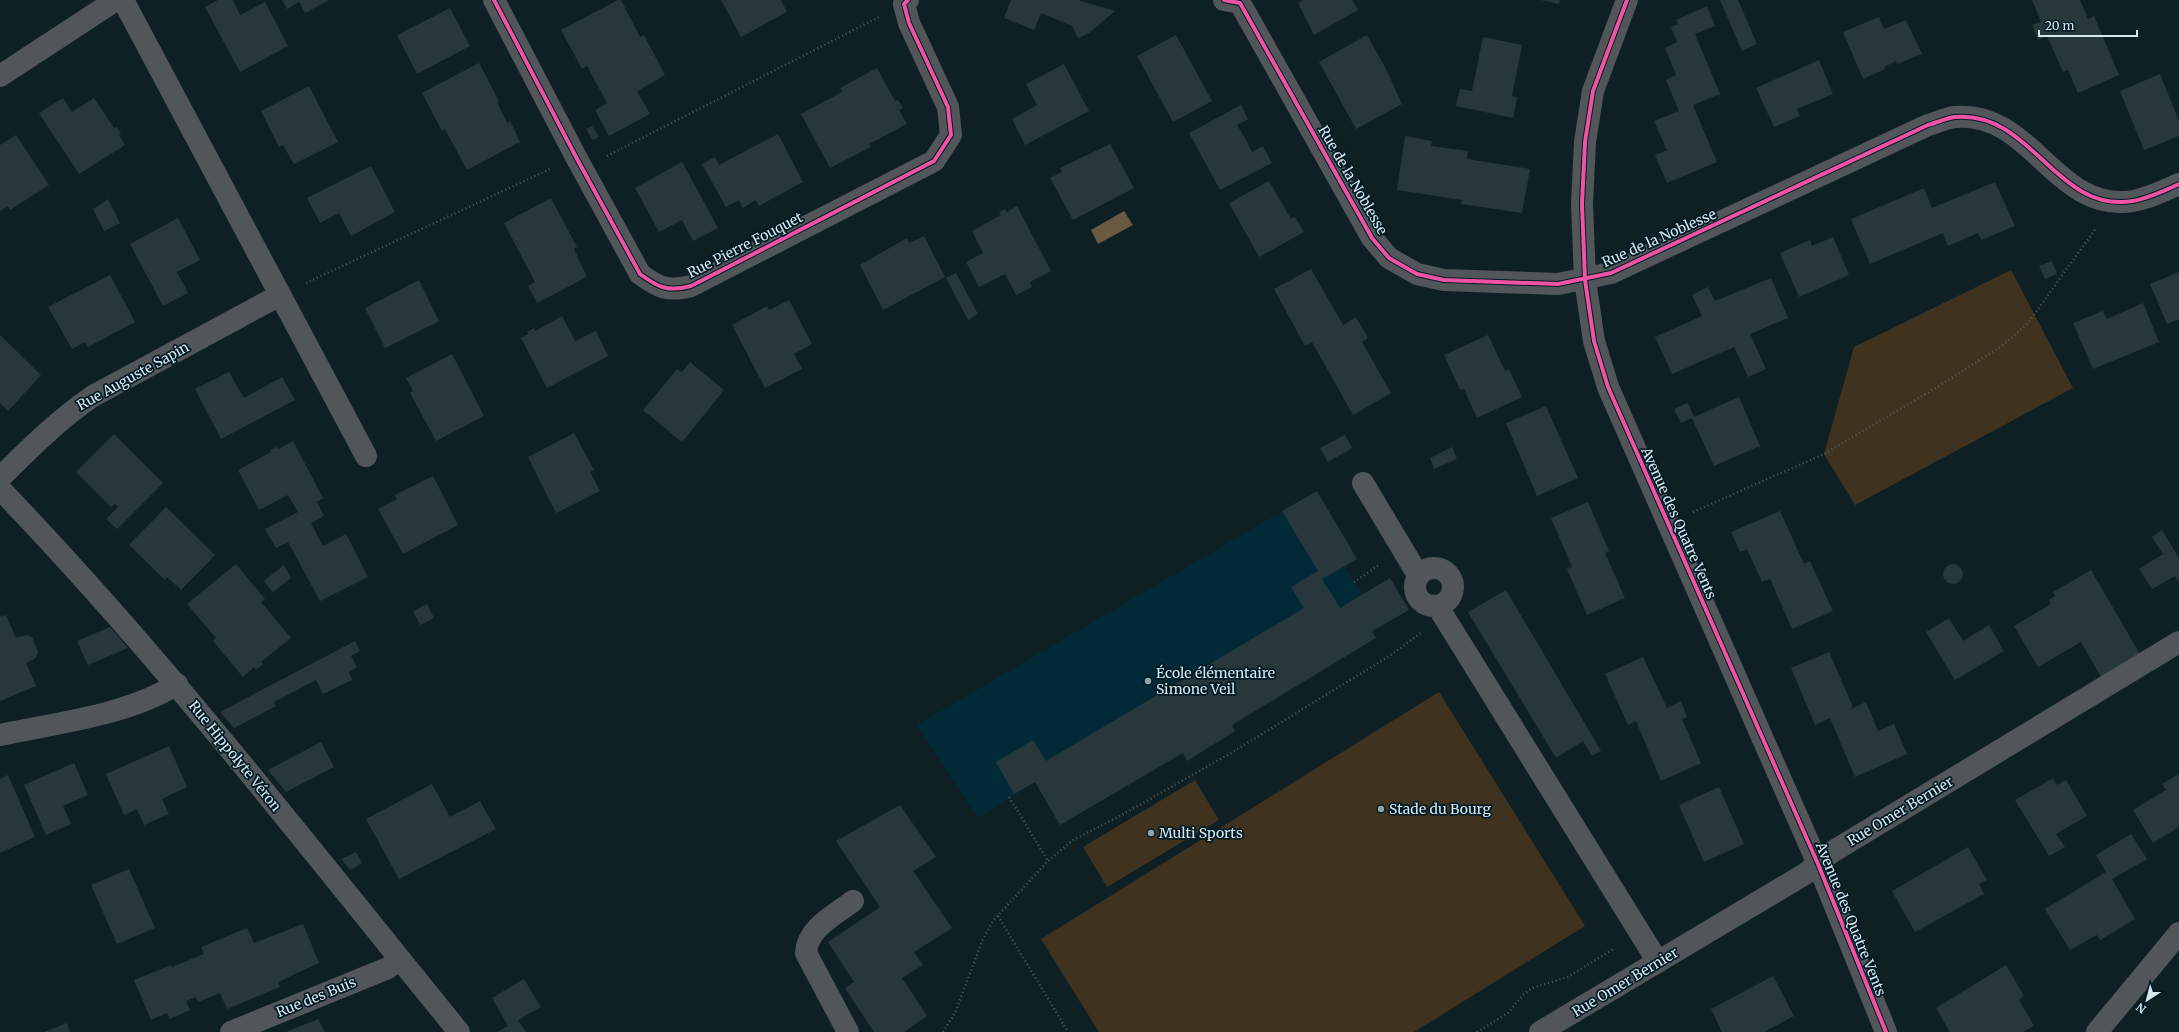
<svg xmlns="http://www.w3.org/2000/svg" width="2179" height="1032" font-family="Merriweather,serif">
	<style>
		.built { fill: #022a36 }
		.green { fill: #3f3320 }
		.water { fill: #6b5942 }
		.building { fill: #28373c }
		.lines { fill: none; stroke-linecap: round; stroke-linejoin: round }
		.path { stroke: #525b5d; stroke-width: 2.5; stroke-dasharray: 1 3; stroke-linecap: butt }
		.minor { stroke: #505659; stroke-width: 22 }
		.cycleway-casing { stroke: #001a25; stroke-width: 6 }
		.cycleway { stroke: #f153a3; stroke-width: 4 }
		.poi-dot { fill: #91a2a8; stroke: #001a25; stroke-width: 1.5 }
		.labels { text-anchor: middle; stroke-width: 3.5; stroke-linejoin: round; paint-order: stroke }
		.street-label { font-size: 14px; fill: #d7e8ef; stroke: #001a25 }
		.poi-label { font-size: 14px; fill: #d7e8ef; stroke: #001a25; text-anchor: start }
	</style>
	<rect width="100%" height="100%" fill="#0f2025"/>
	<path class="built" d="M1317,491l40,68 -12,8 17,28 28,-17 19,32 -36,21 3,7 -144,86 3,7 -48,30 -5,-8 -122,72 -25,-43 -57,36 -61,-93z"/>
	<path class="green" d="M2011,270l62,118 -218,117 -31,-51 30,-107z
		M1439,692l146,234 -171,106h-315l-58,-93z
		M1195,780l24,40 -112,67 -24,-40z"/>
	<path class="water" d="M1124,211l9,14 -35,19 -7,-14z"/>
	<path class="building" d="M218,0h15l7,15 25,-13 23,44 -48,26 -35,-65z
		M282,0h47l-24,13 -6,-11 -12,7z
		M618,0h3l19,37 4,-2 21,40 -28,16 13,23 -41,22 -14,-26 12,-7 -20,-37 -5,3 -21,-39z
		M721,0h60l6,12 -46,25z
		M1011,0h67l37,11 -26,22 -11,5 -6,-12 -31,-13 -7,17 -30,-12z
		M1303,0h49l6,10 -44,25 -16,-32z
		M1541,0h19l-1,4z
		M1720,0h18l19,44 -15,7z
		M2032,0h48l8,19 6,-3 25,59 -41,18 -10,-23 -5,2 -16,-36 -9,4 -6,-15 9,-3z
		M1707,6l8,20 -20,8 25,60 -27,11 24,57 -50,21 -12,-28 12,-5 -13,-29 25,-10 -13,-31 10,-5 -11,-27 12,-6 -6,-15 7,-3 -2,-4z
		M450,8l20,38 -53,28 -20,-39z
		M1879,17l5,12 22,-9 16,34 -25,10 -1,-3 -12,6 1,2 -22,10 -20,-47z
		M1176,35l36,66 -39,21 -36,-66z
		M1367,35l19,34 16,35 -46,25 -37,-67z
		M1483,37l39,8 -10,51 5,1 -4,21 -57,-12 4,-17 12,2z
		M1819,60l14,34 -36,15 3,7 -26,11 -18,-39z
		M479,63l20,38 -2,1 10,21 3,-2 10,21 -53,28 -22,-41 -3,2 -20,-38z
		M1064,64l25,47 -64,34 -13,-26 25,-14 -11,-21z
		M877,68l18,33 3,-1 5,8 -4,2 8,14 -38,20 2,3 -41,21 -29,-54 41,-22 -2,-4z
		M2160,74l19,47v15l-35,14 -24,-59z
		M309,86l29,56 -44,22 -11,-19 -4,2 -18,-36z
		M63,98l9,14 22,-14 20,30 3,-1 4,7 -2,1 6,10 -46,29 -40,-61z
		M1241,105l7,14 -11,6 8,13 7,14 11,-6 9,17 -52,27 -31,-57z
		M592,126l7,11 -6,3 -7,-11z
		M778,134l25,48 -44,24 -3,-6 -13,8 -4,-8 -13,7 -24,-43 13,-7 4,8z
		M16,135l33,50 -39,25 -2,-4 -8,5v-66z
		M1405,136l27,5 -1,5 37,5 -1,8 63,10 -8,44 -61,-9 1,-4 -65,-10z
		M1110,144l24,44 -61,32 -23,-42 12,-6 -2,-4z
		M682,162l36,66 -25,13 -11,-21 -23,12 -24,-44z
		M371,166l24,46 -44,24 -12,-23 -19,10 -13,-25z
		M1269,181l22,38 4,-2 9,15 -45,25 -30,-54z
		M1995,182l20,44 -34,14 -3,-7 -30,13 -5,-13 -73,31 -19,-45 73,-31 8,20z
		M551,198l26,49 -3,2 13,28 -50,26 -9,-17 7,-4 -31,-59z
		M108,199l12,24 -16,8 -11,-22z
		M1017,206l34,65 -21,11 2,5 -16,8 -11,-21 -26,13 -13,-25 17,-9 -11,-22 29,-16 -2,-3 6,-3 2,3z
		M178,218l22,42 -23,12 11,21 -25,13 -33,-62z
		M924,236l21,41 -62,33 -23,-45 47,-27 2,5z
		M1833,237l16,38 -50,22 -19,-44 30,-13 2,6z
		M2052,261l5,13 -12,5 -6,-13z
		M1311,269l32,56 13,-8 12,21 -6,4 29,51 -38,22 -41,-73 -7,4 -31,-57z
		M2179,272v47l-12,5 -17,-40z
		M956,273l22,41 -10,6 -22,-42z
		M110,275l25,47 -47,25 -3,-5 -13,7 -24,-42z
		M1771,278l17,40 -38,16 16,35 -18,8 -14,-30 -62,27 -17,-37 47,-21 -10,-21 16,-8 7,14z
		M419,280l20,41 -54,27 -20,-40z
		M789,300l23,44 -18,10 8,15 -37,19 -33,-63 35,-19 2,4z
		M2143,303l16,39 -66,27 -20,-46 30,-12 4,8z
		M562,316l13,25 21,-10 12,25 -61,32 -26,-50 7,-4 -1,-2 7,-4 1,3z
		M0,335l41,40 -33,36 -8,-8z
		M1488,335l17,36 4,-2 13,28 -45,21 -13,-29 -4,1 -16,-35z
		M452,354l32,62 -48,25 -26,-48 3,-2 -7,-13z
		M690,362l34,28 -42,52 -39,-32 34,-41 5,3z
		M229,372l15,26 38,-21 13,23 -74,39 -26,-50z
		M1739,397l21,49 -46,20 -22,-48 -11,5 -7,-14 14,-6 6,14z
		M1546,406l32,72 -41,18 -31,-73z
		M574,433l20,37 -4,2 10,19 -44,22 -28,-56z
		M114,434l49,49 -46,46 -11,-10 12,-12 -3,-3 -4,3 -35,-35z
		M1345,435l7,13 -24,14 -8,-14z
		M293,441l30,57 -6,4 7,14 -13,7 12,23 23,-12 22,43 -48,24 -32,-59 -12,6 -11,-19 33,-17 -10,-17 -29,15 -21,-40 33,-18 -1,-2 7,-3 1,2z
		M1452,447l5,12 -23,10 -4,-11z
		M433,476l25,49 -55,29 -25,-45 19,-10 -2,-4z
		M1317,491l40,68 -35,20 18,29 50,-30 19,32 -37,21 4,7 -144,87 3,6 -48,30 -4,-8 -123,72 -25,-43 -21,12 -18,-32 37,-22 13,21 258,-153 -13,-21 27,-16 -36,-60z
		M1588,502l21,49 -4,2 20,45 -38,17 -20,-46 5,-2 -21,-49z
		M166,507l49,48 -34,35 -14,-13 -2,3 -36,-35z
		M1780,511l24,53 6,-3 23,50 -41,18 -22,-50 -8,3 -15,-33 -7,3 -9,-20z
		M2162,530l17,28v25l-4,-7 -23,13 -13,-20 24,-15 -11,-17z
		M1943 574a10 10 0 1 1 20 0a10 10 0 1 1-20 0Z
		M236,564l29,35 -4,3 30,36 -30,24 2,2 -7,6 -2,-3 -11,10 -30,-36 3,-3 -29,-34z
		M284,565l7,13 -18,14 -9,-11z
		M2091,570l49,84 -39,23 -20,-35 -43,25 -24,-41 37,-22 -2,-4 6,-4 -2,-4z
		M1506,590l95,161 -9,5 -9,-15 -27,17 -88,-146z
		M427,604l7,14 -14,7 -7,-14z
		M6,615l10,23 10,-3 6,2 6,15 -2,6 -10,5 10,23 -36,15v-84z
		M1949,618l14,23 26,-16 15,26 -49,29 -29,-48z
		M110,627l18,21 -40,17 -11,-24z
		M355,641l5,10 -9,5 6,11 -8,5 3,8 -29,14 -7,-14 -42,22 2,4 -42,22 -14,-16z
		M1829,652l24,55 -4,3 17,-8 12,29 16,-7 13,30 -52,23 -25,-59 -15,7 -24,-57z
		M1643,657l24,51 14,-7 6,16 -5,2 19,44 -40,18 -25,-60 -8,4 -23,-51z
		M321,742l13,25 -48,25 -18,-22z
		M169,746l18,41 -25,12 7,15 -25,11 -7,-16 -13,6 -18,-41z
		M74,763l14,32 -25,11 8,18 -25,11 -22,-50z
		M2179,774v53l-26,16 -20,-33 33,-20 -4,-6z
		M8,775l27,62 -35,16v-74z
		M2053,778l4,7 9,-5 21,36 -31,18 9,13 -16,9 -34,-56z
		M432,784l18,33 30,-16 16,28 -97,50 -33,-60z
		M1719,787l25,57 -40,18 -25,-57z
		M900,805l36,52 -23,14 39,57 -38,24 9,13 -21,13 25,38 -23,16h-30l-29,-44 9,-6 -26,-40 52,-35 -44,-66z
		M2131,834l16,25 -35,20 23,40 -35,21 -3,-5 -27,15 -25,-41 61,-37 -10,-17z
		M1968,847l19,33 -8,4 5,10 -69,38 -23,-41z
		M356,852l6,11 -12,7 -9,-11z
		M129,869l26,59 -38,16 -26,-59z
		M303,924l16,39 -41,19 2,5 -53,22 -7,-16 -22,9 -2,-5 -10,4 4,9 -20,9 -3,-6 -16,7 -17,-40 37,-15 1,2 32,-13 -3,-7 46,-19 7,15z
		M2006,965l18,31 -5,4 15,26 -11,6h-73l-14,-24z
		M1773,976l21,40 -30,16h-42l-11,-23z
		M524,979l17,28 -23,13 8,12h-29l11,-6 -16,-28z
		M318,1019l7,13h-39z
		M67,1023l3,9h-26z"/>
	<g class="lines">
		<path class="path" d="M607,156l272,-139
			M306,283l244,-114
			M1693,512l131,-58 115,-68 64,-41 25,-22 68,-95
			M1354,582l25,-17
			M1009,797l39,64
			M998,916l70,116
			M943,1032l12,-19 28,-74 10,-18 55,-60 25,-21 49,-25 109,-62 160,-98 30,-22
			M1477,1032l31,-19 15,-18 9,-7 36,-11 47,-29"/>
		<path class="minor" d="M123,0l243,456
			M494,0l82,157 64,117c19,14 28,18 51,12l243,-125 17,-26 -3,-28 -39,-84 -5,-19 4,-4
			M1224,0l16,3 132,235 17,20 28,16 27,6 114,4 53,-11 317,-148c8,-2 18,-7 27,-8 77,-7 101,97 178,84 16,-3 31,-10 46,-17
			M1627,0l-34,91 -8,51 -3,62 3,76 9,61 14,46 210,477 68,168
			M0,76l116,-76
			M0,478c30,-30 58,-58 93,-82l187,-101
			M1363,483l55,92
			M0,489c165,171 309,359 459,543
			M1415 587a19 19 0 1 1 38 0a19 19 0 1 1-38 0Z
			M1438,607l220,355
			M0,735c56,-12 129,-20 177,-51
			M231,1032l157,-64 12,-9
			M848,1032l-42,-79c1,-25 29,-38 47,-52
			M1540,1032l265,-158 27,-22 347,-210
			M2097,1032l82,-99"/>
		<g class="cycleway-casing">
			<path id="cycleway" d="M494,0l82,157 64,117c19,14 28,18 51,12l243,-125 17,-26 -3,-28 -39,-84 -5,-19 4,-4
				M1224,0l16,3 132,235 17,20 28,16 27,6 114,4 53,-11 317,-148c8,-2 18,-7 27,-8 77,-7 101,97 178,84 16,-3 31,-10 46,-17
				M1627,0l-34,91 -8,51 -3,62 3,76 9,61 14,46 210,477 68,168"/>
		</g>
		<use href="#cycleway" class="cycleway"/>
	</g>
	<g class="poi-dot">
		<circle cx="1148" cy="681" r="4"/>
		<circle cx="1381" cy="809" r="4"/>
		<circle cx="1151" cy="833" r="4"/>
	</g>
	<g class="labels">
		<g class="street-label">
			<text transform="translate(1353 180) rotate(60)" y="5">Rue de la Noblesse</text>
			<text transform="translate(1659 238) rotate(-24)" y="5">Rue de la Noblesse</text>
			<text transform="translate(745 245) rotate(-27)" y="5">Rue Pierre Fouquet</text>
			<text transform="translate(133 376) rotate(-29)" y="5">Rue Auguste Sapin</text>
			<text transform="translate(1679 523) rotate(66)" y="5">Avenue des Quatre Vents</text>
			<text transform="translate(235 756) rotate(51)" y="5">Rue Hippolyte Véron</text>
			<text transform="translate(1900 811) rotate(-31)" y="5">Rue Omer Bernier</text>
			<text transform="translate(1851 919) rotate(68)" y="5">Avenue des Quatre Vents</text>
			<text transform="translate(1625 982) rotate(-31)" y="5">Rue Omer Bernier</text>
			<text transform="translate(316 997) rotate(-22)" y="5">Rue des Buis</text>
		</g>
		<g class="poi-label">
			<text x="1156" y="678">École élémentaire<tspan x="1156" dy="16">Simone Veil</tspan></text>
			<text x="1389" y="814">Stade du Bourg</text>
			<text x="1159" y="838">Multi Sports</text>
		</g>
	</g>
	<g transform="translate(2147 1000) rotate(216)" stroke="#001a25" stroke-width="3" paint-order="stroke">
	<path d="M0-3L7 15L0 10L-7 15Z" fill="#d7e8ef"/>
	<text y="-6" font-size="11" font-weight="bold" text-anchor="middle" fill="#d7e8ef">N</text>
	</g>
	<path d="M2039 30v6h98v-6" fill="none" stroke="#d7e8ef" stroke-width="2"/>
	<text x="2045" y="30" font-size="12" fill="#d7e8ef" stroke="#001a25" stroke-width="3" paint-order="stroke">20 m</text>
</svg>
